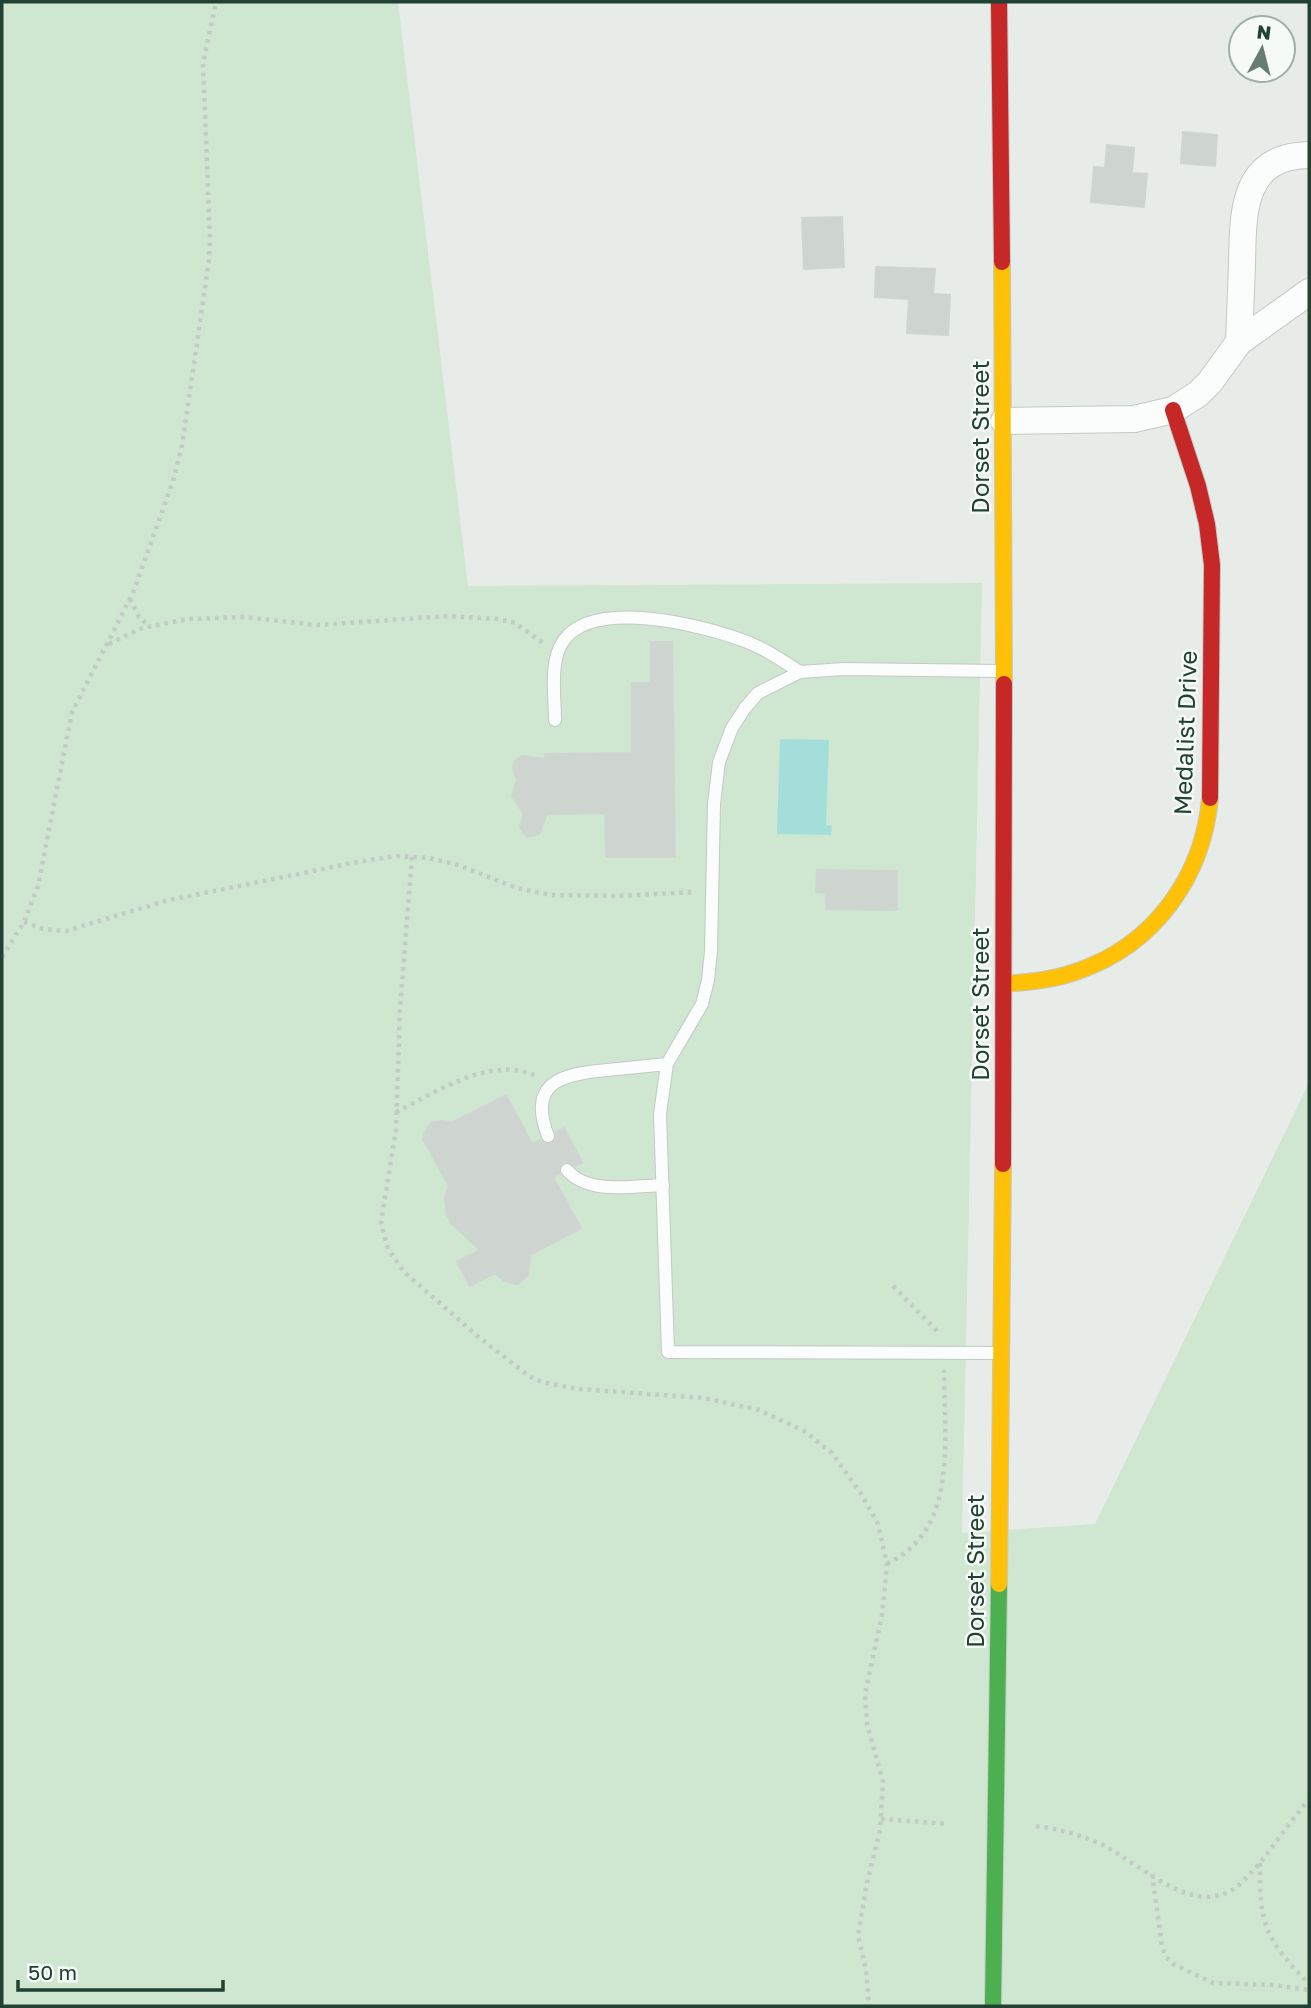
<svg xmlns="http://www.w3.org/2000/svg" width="1311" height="2008" font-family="'Golos Text',sans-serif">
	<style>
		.green { fill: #cfe6d0 }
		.water { fill: #a4deda }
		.building { fill: #ced5d1; stroke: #cfd5d1; stroke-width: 2 }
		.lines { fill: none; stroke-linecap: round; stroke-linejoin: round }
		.lane-casing { stroke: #c4c9c5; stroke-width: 14 }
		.street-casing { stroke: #c4c9c5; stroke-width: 28 }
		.fast-casing { stroke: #c2cac5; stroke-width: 18 }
		.slow-casing { stroke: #c2cac5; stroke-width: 18 }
		.jam-casing { stroke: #c2cac5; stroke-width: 18 }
		.path { stroke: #c2cbc6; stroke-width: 4.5; stroke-dasharray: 3.5 5; stroke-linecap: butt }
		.lane { stroke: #fbfcfc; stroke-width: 12 }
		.street { stroke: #fbfcfc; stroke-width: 26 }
		.fast { stroke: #4caf50; stroke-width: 16 }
		.slow { stroke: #ffc107; stroke-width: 16 }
		.jam { stroke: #c62828; stroke-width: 16 }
		.labels { text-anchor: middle; stroke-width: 5; stroke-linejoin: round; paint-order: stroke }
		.street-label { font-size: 24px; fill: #214232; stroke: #f5faf6 }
	</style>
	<rect width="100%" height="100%" fill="#e7ece8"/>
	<path class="green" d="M2,2h396l70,584 514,-3 -20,950 133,-9 214,-441v923h-1307z"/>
	<path class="water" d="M780,739l49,1 -3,85 6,1 -1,9 -54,-1z"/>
	<path class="building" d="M1183,132l34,3 -2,31 -34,-3z
		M1107,145l27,3 -2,25 15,1 -3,33 -53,-5 3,-35 11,1z
		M842,217l2,50 -40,2 -2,-51z
		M876,267l59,2 -2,25 17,1 -2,40 -41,-2 2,-34 -34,-2z
		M651,642h21l3,215h-69l-1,-44 -58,1 -8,20 -12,3 -7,-10 4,-13 -12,-18 5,-16 -4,-11 1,-7 8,-6 23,3v-5l87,-1v-70h19z
		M817,870l80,1v39l-71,-1v-16l-10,-1z
		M506,1095l26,49 8,-4 5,4h6l5,-5v-7l8,-4 18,34 -7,4 -6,-4h-5l-5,6v6l-6,3 28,51 -51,27 -2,20 -10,9 -14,-3 -9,-8 -25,13 -13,-24 23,-12 -28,-26 -5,-9 -2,-18 4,-11 -26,-47 1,-5 7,-11 9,-2 13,1z"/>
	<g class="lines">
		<g class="lane-casing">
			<path id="lane" d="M555,720c0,-24 -6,-60 9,-80 30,-41 133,-16 175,-1 22,7 41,20 61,33
				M548,1136c-21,-54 14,-62 59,-66 20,-2 40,-4 60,-6
				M567,1170c21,25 66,16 96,15
				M998,1353l-330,-1 -8,-238 7,-50 35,-60 6,-24 3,-29 3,-147 5,-42 13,-34 13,-20 13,-15 42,-21 43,-3 157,2"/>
		</g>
		<g class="street-casing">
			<path id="street" d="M1239,342c1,-26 2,-52 3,-77 1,-51 -1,-109 67,-110
				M1004,421l130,-2 39,-9 25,-16 12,-12 29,-40 70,-50"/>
		</g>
		<g class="fast-casing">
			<path id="fast" d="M993,2006l6,-422"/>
		</g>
		<g class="slow-casing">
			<path id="slow" d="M1002,262l2,422
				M1004,984c25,-2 50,-4 74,-13 76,-26 125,-94 132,-173
				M999,1584l4,-420"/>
		</g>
		<g class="jam-casing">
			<path id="jam" d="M999,2l3,260
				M1173,410l25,76 9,38 5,41 -2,233
				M1003,1164l1,-480"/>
		</g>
		<path class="path" d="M130,599l9,18 10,9
			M109,644l33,-16 46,-9 55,-2 74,8 132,-9 50,3 16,4 28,20
			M412,857l-12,152 -4,121 -15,93 7,26 16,23 77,67 48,37 13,6 36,7 126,9 55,12 45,21 28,22 30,42 16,29 9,40 -5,51 -17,79 2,30 16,58 -3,48 -14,57 -8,49 8,33 3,37
			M24,922l19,7 23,2 99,-30 197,-40 35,-5 32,2 26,6 62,24 33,7 67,1 77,-4
			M2,957l22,-35 14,-36 34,-174 61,-119 40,-112 9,-35 27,-186 1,-21 -7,-176 13,-61
			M396,1112c41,-20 94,-57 140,-36
			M893,1286l47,48
			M887,1564c12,-7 24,-14 33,-26 34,-41 24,-119 24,-168
			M881,1819l68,5
			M1036,1826c23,3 46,9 67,19 39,20 95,78 138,38 26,-24 44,-57 68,-83
			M1260,1863c-1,64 6,76 49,121
			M1152,1874l10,72 4,11 7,7 40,19 61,2 35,5"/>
		<use href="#lane" class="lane"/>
		<use href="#street" class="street"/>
		<use href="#fast" class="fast"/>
		<use href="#slow" class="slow"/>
		<use href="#jam" class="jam"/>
	</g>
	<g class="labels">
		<g class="street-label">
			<text transform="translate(981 437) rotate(-90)" y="8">Dorset Street</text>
			<text transform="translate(1186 733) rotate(-88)" y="8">Medalist Drive</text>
			<text transform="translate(981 1004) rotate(-90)" y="8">Dorset Street</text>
			<text transform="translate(976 1571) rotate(-90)" y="8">Dorset Street</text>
		</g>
	</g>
	<rect width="1311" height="2008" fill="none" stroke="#214232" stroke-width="7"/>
	<g transform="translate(1262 49) rotate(7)"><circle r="33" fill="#f5faf6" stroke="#a0b0a8" stroke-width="2"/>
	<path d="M0-5L12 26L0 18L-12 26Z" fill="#667e72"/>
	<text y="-10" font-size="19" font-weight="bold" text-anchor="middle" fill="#214232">N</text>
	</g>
	<path d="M18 1980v10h205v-10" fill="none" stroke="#214232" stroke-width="3.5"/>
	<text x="28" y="1980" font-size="21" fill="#214232" stroke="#f5faf6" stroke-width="5" paint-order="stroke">50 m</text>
</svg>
